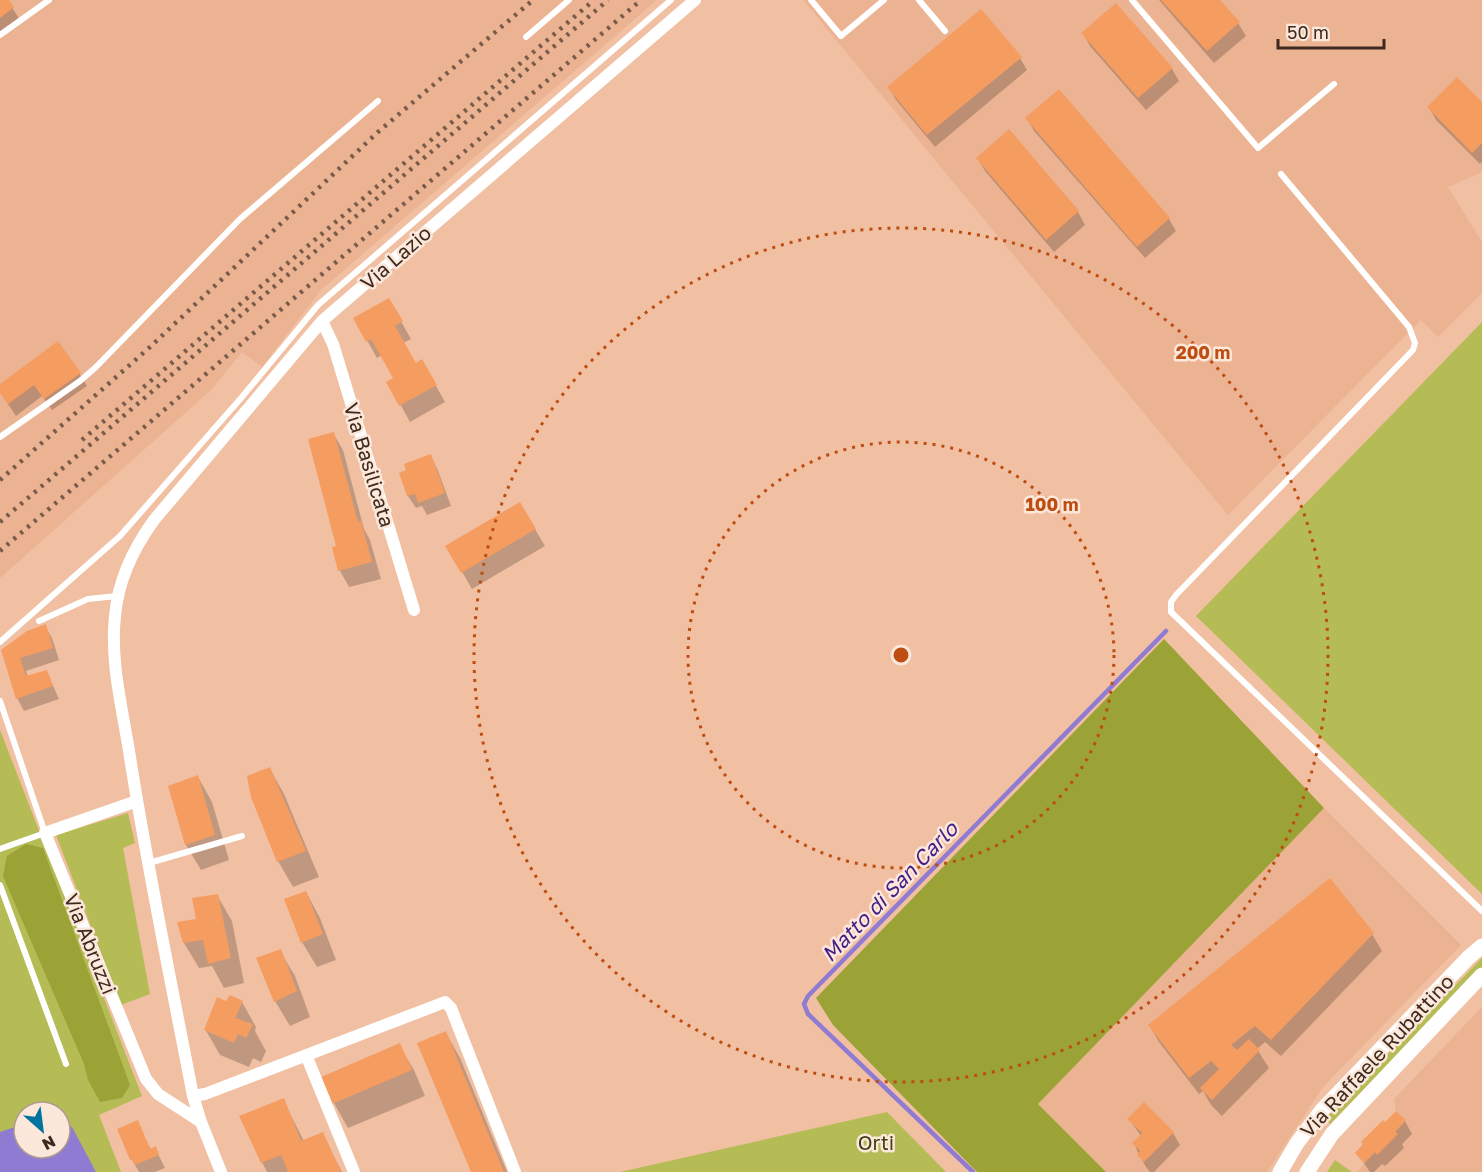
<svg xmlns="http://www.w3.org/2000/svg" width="1482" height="1172" font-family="'Golos Text',sans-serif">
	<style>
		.built { fill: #ebb392 }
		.green { fill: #b5bc55; fill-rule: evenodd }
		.forest { fill: #9ba236 }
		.water { fill: #8f7bd2 }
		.shadow { fill: #0003 }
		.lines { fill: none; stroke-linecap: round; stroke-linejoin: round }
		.stream { stroke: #8f7bd2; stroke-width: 4.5 }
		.building { fill: #f59c61 }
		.service { stroke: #fff; stroke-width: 6 }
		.minor { stroke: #fff; stroke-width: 12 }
		.tertiary { stroke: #fff; stroke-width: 15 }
		.rail { stroke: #795b49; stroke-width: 4.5; stroke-dasharray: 3 6; stroke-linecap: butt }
		.ring { fill: none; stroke: #bd4d10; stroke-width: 3; stroke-dasharray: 3 6 }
		.labels { text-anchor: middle; stroke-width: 5; stroke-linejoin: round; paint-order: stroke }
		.street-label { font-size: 20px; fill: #3d291d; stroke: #fce7db }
		.park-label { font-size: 20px; fill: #3d4014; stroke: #fce7db }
		.water-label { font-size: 21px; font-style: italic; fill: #441f87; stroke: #fce7db }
		.centre { fill: #bd4d10; stroke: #fce7db; stroke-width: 3 }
		.ring-label { font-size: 18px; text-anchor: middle; font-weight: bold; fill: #bd4d10; stroke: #fce7db; stroke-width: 5; stroke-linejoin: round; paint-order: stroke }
	</style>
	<rect width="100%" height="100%" fill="#f1bfa1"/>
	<path class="built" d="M0,0h657l-336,290 -59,77 -20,-15 -31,38 -211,188z
		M803,0h679v172l-34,15 34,55v51l-44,44 -17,-17 -193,195z
		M1324,808l137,137 -138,142 -56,85h-161l-68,-68z
		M1482,1007v165h-125l18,-20 2,3 20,-21 -2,-2 11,-11 -10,-10 -2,-12z"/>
	<path class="green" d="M1482,322v572l-286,-278z
		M0,730l142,366 -43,19 22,57h-121zM24,1112h36v36h-36z
		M128,813l7,30 -12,5 27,146 -29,11 -65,-170z
		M1482,958v10l-152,156 -5,-5z
		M887,1112l59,60h-326z
		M1335,1160l17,12h-25z"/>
	<path class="forest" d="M1164,639l160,169 -286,296 68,68h-129l-144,-147 -17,-27z
		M26,844l17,4 87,237 -8,13 -22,4 -12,-22 -4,-16 -81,-188 4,-20z"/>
	<path class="water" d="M60,1122l12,5 24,45h-96v-40l24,-8v24h36z"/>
	<path class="shadow" d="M0,0h7l13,20 -20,16z
		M1159,0h59l20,23 8,13 -32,27z
		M1083,33l89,36 7,12 -33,29 -56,-64z
		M1020,58l7,12 -92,77 -39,-47 -7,-12z
		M1482,104v58l-2,2 -44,-44 -7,-13z
		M1027,118l142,101 7,12 -31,27 -111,-127z
		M1009,131l69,81 7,13 -31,27 -69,-81 -7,-12z
		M389,300l22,39 -8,4 12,22 7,-4 23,41 -35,20 -22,-40 7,-4 -13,-23 -5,3 -22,-39z
		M79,373l8,13 -35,24 -10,-14 -26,20 -16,-24v-7z
		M333,433l10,17 21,79 6,11 11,39 -32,8 -9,-16 -6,-23 4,-1z
		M430,456l7,12 14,38 -24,9 -5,-9 -6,2 -8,-12 -8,-22z
		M520,504l25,42 -73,43 -25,-43z
		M45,626l7,12 7,22 -33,11 2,6 19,-5 12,27 -35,12 -7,-13 -14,-47z
		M270,769l14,25 35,83 -26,10 -15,-26z
		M198,777l14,25 17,58 -28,10 -15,-25 -16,-58z
		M306,892l14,26 16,42 -19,7 -15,-25z
		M217,895l15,26 12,62 -20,5 -12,-22 -13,2 -15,-25 -5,-20 18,-3z
		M1372,934l10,17 -101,105 -16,-14 -8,7 12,19 -47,48 -11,-11 -8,-14 -4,3 -40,-52 -9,-16z
		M280,951l15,25 15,41 -20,9 -15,-25z
		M242,1002l14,25 -1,4 11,20 -5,11 -8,-4 -4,9 -29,-12 -15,-26 22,-26z
		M446,1033l14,25 47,114h-34z
		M399,1045l15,25 11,26 -77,32 -14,-25z
		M283,1100l21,41 18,-7 20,38h-75l-5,-10z
		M1396,1113l9,8 7,13 -10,10 2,4 -19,18 -3,-2 -8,8h-4l-13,-19z
		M1129,1119l44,14 7,12 -26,27h-4l-4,-5 -7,-12 -5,-12 7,-7z
		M137,1122l14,28 4,-2 10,20 -10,4h-16l-7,-12z"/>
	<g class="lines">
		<path class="stream" d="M973,1172l-165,-158 -4,-10 4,-8 358,-365"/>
	</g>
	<path class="building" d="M0,0h9l5,7 -14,11z
		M1161,0h59l20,22 -33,29z
		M1116,3l57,65 -35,30 -57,-65z
		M981,9l41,48 -95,78 -40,-48z
		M1457,77l25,25v41l-10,10 -45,-46z
		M1059,89l111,129 -33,29 -112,-129z
		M1009,129l70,82 -33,29 -70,-82z
		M389,298l14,23 -8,5 21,37 6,-4 15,26 -38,21 -13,-24 7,-4 -22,-39 -5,3 -13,-24z
		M58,341l23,32 -37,26 -10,-14 -26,19 -8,-11v-9z
		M334,432l24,90 3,-1 11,41 -34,9 -6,-24 4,-1 -28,-107z
		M431,454l14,39 -27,10 -3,-9 -8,2 -8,-23 7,-3 -2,-6z
		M520,502l16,27 -75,44 -16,-27z
		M46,624l7,24 -33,10 6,18 21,-6 6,16 -37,13 -15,-49 26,-19z
		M270,767l36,84 -29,11 -26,-65 -4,-21z
		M198,775l17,60 -30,10 -17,-59z
		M1330,878l44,55 -103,107 -16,-14 -24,19 6,5 12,-11 11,11 -48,50 -12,-12 19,-19 -8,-8 -22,17 -41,-53z
		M306,891l17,43 -22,9 -17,-44z
		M218,894l13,64 -23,6 -5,-24 -20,3 -6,-21 19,-3 -4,-21z
		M281,949l16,42 -23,11 -18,-44z
		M230,995l13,6 -8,17 18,6 -7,14 -8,-4 -4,9 -30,-13 13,-33 9,4z
		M446,1031l58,141h-33l-54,-129z
		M400,1043l12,27 -80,34 -11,-27z
		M284,1098l17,43 22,-9 18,40h-53l-7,-17 -20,8 -22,-47z
		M1144,1102l30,30 -30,30 -7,-7 3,-4 -8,-8 10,-10 -15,-14z
		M1396,1111l10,9 -11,12 3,2 -21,21 -2,-3 -11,11 -9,-10 8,-9 -2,-2 22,-22 2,2z
		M138,1120l12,29 6,-3 3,9 -24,10 -3,-5h-2l-13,-31z"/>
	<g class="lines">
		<path class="service" d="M811,0l30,36 43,-36
			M919,0l26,31
			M1132,0l126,148 76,-64
			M0,35l49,-35
			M526,37l43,-37
			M1281,174l128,153 6,16 -2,7 -237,245 -5,7v10l311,299
			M0,437l80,-56 16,-14 144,-148 138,-118
			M39,621l49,-22 29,-3
			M0,642l120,-106 122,-139 76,-92 353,-305
			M0,701l45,132 -45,16
			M149,863l93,-27
			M0,885l66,179"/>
		<path class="minor" d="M322,321l11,23 81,266
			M137,801l-92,32 101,246 12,15 43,28
			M306,1055l48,117
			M193,1096l12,-2 240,-92 6,6 64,164
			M221,1172l-20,-50 -8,-26c-22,-115 -46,-229 -64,-345 -7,-44 -19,-90 -14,-135 3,-36 18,-67 39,-96l168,-199 373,-321"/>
		<path class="tertiary" d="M1280,1172l17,-29 25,-33 147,-153 13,-11
			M1307,1172l25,-38 150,-159"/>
		<path class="rail" d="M82,440l512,-440
			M0,480l150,-133 228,-215 155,-132
			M0,522l608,-522
			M0,551l641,-551"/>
	</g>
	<g class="ring">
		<circle cx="901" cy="655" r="213"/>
		<circle cx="901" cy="655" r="427"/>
	</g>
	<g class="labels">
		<g class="street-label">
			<text transform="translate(396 258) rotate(-41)" y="7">Via Lazio</text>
			<text transform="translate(369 465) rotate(73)" y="7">Via Basilicata</text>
			<text transform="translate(90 944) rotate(68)" y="7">Via Abruzzi</text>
			<text transform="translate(1377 1056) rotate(-47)" y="7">Via Raffaele Rubattino</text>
		</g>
		<g class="park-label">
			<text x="876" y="1150">Orti</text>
		</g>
		<g class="water-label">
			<text transform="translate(890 892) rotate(-46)" y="7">Matto di San Carlo</text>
		</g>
	</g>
	<circle cx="901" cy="655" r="9" class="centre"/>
	<g class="ring-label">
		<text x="1203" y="359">200 m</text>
		<text x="1052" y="511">100 m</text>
	</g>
	<g transform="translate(42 1130) rotate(152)"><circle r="28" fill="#fce7db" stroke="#b09b8f" stroke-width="1.5"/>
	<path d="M0-4.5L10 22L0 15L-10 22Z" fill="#00749e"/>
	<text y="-9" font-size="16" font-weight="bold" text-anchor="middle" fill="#3d291d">N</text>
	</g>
	<path d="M1278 39v9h106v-9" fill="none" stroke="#3d291d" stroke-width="3"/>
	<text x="1287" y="39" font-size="18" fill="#3d291d" stroke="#fce7db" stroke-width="4.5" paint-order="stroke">50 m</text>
</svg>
